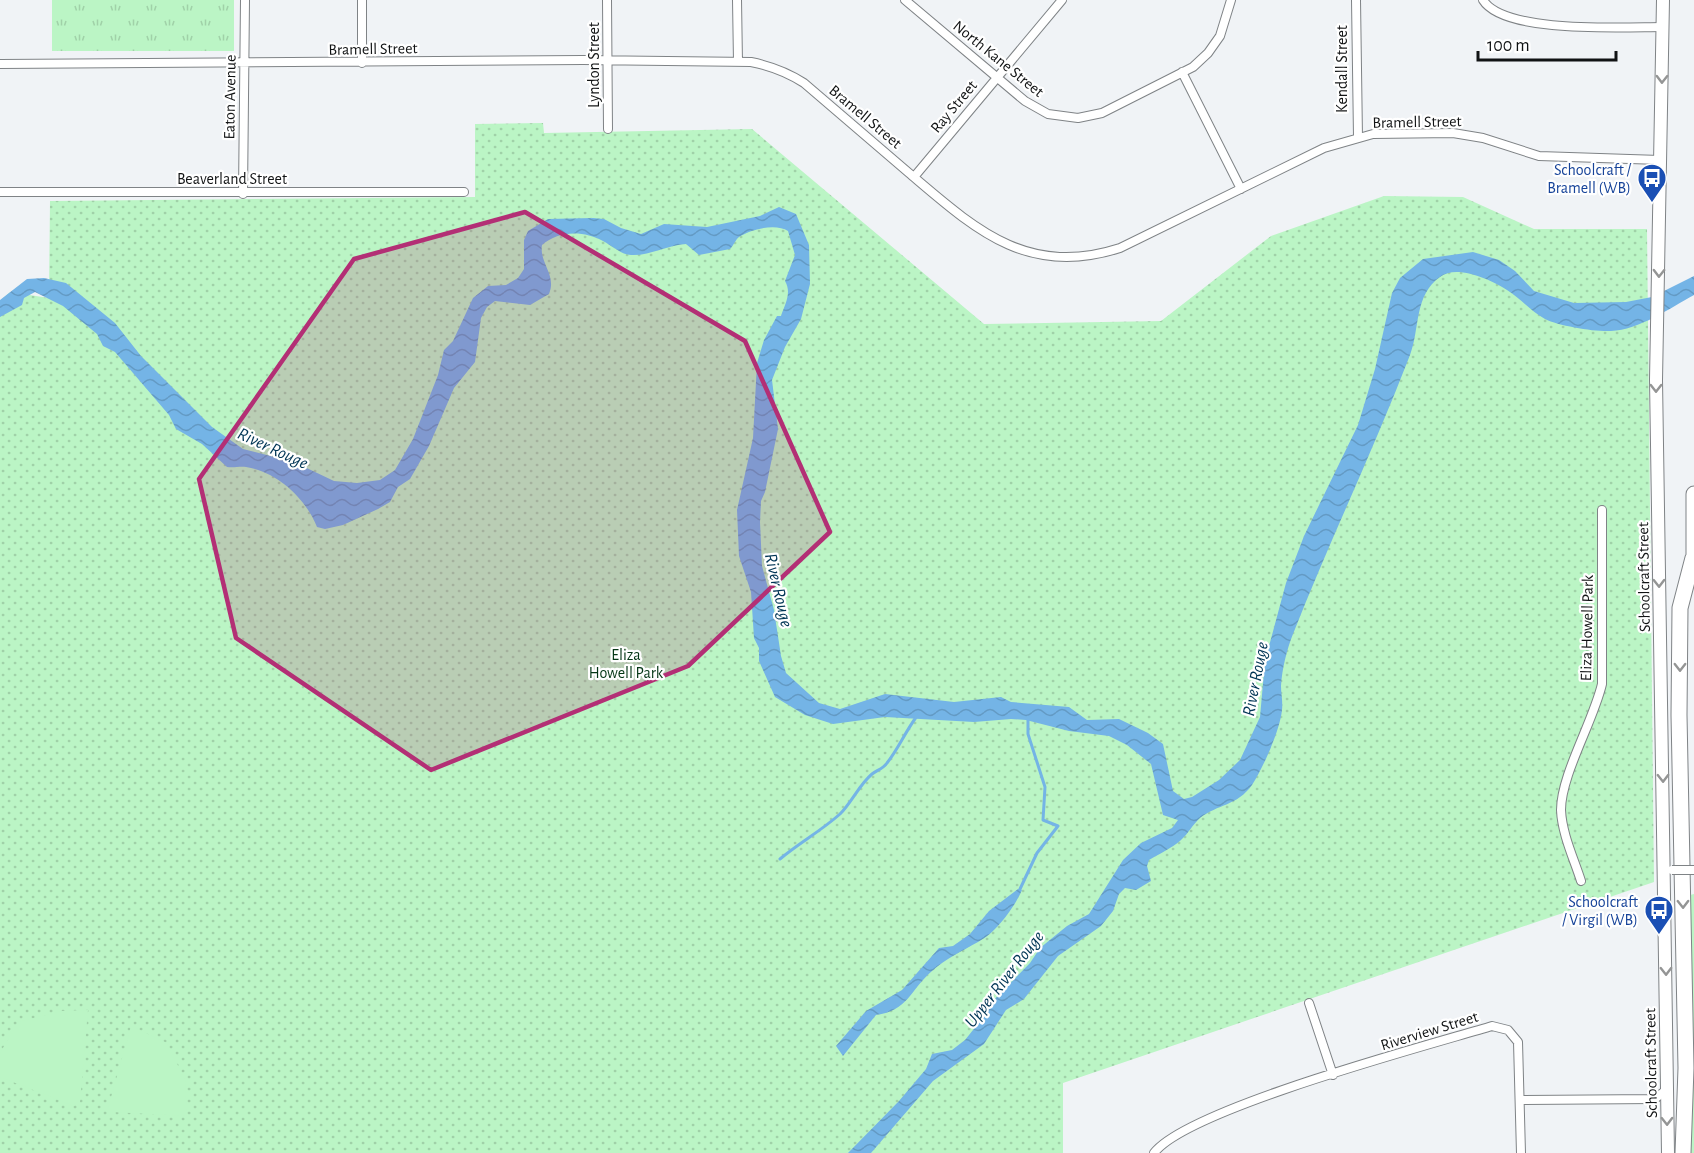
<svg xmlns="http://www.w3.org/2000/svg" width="1694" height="1153" font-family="'Alegreya Sans',sans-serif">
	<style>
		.grass { fill: url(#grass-tufts) }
		.park { fill: url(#park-dots) }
		.pitch { fill: #bbf5c5 }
		.water { fill: url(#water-waves) }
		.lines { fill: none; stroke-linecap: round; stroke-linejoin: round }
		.stream { stroke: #74b4e6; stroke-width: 3 }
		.street-casing { stroke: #7f8386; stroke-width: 10 }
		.secondary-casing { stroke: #7f8386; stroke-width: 14 }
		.highway-casing { stroke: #7f8386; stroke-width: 17 }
		.street { stroke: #fff; stroke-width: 8 }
		.secondary { stroke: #fff; stroke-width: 12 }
		.highway { stroke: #fff; stroke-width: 15 }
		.street-bridge-casing { stroke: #7f8386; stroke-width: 10; stroke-linecap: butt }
		.street-bridge { stroke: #fff; stroke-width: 8 }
		.oneway { stroke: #949595 }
		.marked { fill: #b32f75; fill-opacity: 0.2; stroke: #b32f75; stroke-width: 4.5; stroke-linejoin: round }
		.labels { text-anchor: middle; stroke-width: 4.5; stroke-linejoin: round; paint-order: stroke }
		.street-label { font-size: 16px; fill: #111314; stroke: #fff }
		.transit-label { font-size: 16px; fill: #164399; stroke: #fff; text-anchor: end }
		.park-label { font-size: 16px; fill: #043615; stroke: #fff }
		.water-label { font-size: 18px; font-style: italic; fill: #003555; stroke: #fff }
	</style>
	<defs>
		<pattern id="grass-tufts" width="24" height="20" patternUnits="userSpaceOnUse" patternTransform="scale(1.5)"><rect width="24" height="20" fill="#bbf5c5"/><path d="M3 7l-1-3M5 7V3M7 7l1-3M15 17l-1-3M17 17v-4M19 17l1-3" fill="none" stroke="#a0d1a8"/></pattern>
		<pattern id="park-dots" width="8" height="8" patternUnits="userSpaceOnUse" patternTransform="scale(1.5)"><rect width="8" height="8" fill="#bbf5c5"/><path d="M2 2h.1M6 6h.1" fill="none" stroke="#a0d1a8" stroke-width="1.8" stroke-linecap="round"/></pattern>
		<pattern id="water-waves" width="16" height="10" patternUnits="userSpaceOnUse" patternTransform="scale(1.5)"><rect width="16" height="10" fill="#74b4e6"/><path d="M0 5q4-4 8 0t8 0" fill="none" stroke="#639ac4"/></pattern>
	</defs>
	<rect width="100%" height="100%" fill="#f0f3f6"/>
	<path class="grass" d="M52,0h182v51h-182z
		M1694,894v259h-3l-1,-258z"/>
	<path class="park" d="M543,123l1,10 208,-4 232,195 177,-3 110,-85 113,-40 79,1 71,32h113l7,653 -591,201v70h-1063v-852l10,-9 39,6 1,-97 425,-4v-73z"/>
	<path class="pitch" d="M88,1010l-8,92 -6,4 -74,-29v-24l18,-31 44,-11z
		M131,1026l36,17 18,37 2,36 -75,-4 -4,-4z"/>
	<path class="water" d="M779,207l17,7 13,31 1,39 -9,35 -16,28 -13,33 6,49 -13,63 -4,9 -1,21 2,44 12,44 7,46 5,17 33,30 21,6 45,-15 69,8 47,-5 10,5 58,5 18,13 32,-1 29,14 15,11 10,47 11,8 8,-2 27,-17 21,-20 20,-43 5,-56 21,-78 18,-47 54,-111 17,-56 17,-76 8,-15 23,-19 50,-7 26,8 16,11 19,20 40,12 52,-1 26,-5 42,-21v19c-24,13 -55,35 -83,36 -16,1 -52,-5 -66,-12 -14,-8 -24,-20 -38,-29 -16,-10 -50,-26 -67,-13 -26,18 -20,52 -30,78 -36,94 -80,185 -117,279 -6,15 -11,35 -12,52 0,7 2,16 1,24 -2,20 -19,58 -30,75 -15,21 -34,19 -52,33 -7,6 -12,16 -19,22 -9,8 -22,14 -32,20l-2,6 4,15 -15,9 -11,-2 -6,6 -6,17 -12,15 -43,30 -34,43 -18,11 -22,34 -51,37 -62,72h-23l51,-52 27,-32 6,-15 20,-4 13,-10 16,-20 9,-16 40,-41 10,-15 27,-22 22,-12 34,-54 18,-17 31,-15 6,-8 -15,-5 -12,-51 -24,-19 -18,-9 -40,-5 -43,-11 -15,-1 -37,3 -89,-5 -52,7 -28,-9 -30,-18 -16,-36v-13l-5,-10 -3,-46 -12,-36 -2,-46 16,-72 4,-75 7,-23 13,-24h4c4,-12 11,-23 4,-35l10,-26 -7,-24c-12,-8 -37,-2 -49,6 -3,2 -6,9 -9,12l-31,6 -13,-11c-19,1 -36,12 -55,11 -9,0 -20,-10 -28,-14 -20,-11 -45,-10 -61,4 -3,18 15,30 7,49l-19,11 -35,-4 -8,6 -6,11 -6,44 -21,26 -25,58 -19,33 -12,8 -8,15 -12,7 -35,16 -18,4 -8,-2c-11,-28 -39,-55 -71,-60 -6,-1 -12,1 -19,0l-25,-23 -26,-15 -7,-14 -54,-63 -12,-6 -6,-12 -34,-28 -28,-14 -11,6 -2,7 -22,12v-17l27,-21 17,-1 22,5 49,40 26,33 71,71 31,22 51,13 40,19 23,2 23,-3 15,-10 18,-31 25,-64 6,-25 9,-9 20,-43 15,-12 18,-1 12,-7 6,-9v-29l4,-9 20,-12 45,-1 11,1 17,9 20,6 23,-10 43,3 53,-11z
		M1018,889l4,1c-8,18 -26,43 -44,52 -16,9 -33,17 -46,29 -22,19 -24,40 -56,44l-33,41 -7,-10 30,-35 36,-21 37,-42 14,-2 17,-12 19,-23z"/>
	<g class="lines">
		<path class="stream" d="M780,859c19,-16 41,-28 60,-45 12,-12 19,-29 32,-40 5,-4 11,-5 15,-11 12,-15 18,-31 30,-47
			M1020,889l17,-36 21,-27 -15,-6 2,-33 -17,-53v-17"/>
		<g class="street-casing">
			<path id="street" d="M362,0v63
				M607,0l1,129
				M737,0l1,62
				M905,0l120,101 23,13 30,4 24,-5 91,-46 15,-14 12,-17 11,-36
				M1356,0l2,137
				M1483,0c21,34 141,27 179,27
				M0,64l583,-4 168,2c20,4 36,10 53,21 35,30 70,60 105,90 66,56 118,105 211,75l204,-100 49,-14 80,-1 30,5 56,18 121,4
				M1182,72l59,117
				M914,177l148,-177
				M0,192h464
				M243,194l2,-194
				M1581,881c-7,-22 -19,-47 -20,-71 0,-35 32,-88 41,-126v-174
				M1309,1003l24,72
				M1521,1100l134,-1 12,-10
				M1154,1153c33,-44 275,-108 338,-127l16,4 10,12 3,111"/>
		</g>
		<g class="secondary-casing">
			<path id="secondary" d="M1663,0l-7,380 12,773"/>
		</g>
		<g class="highway-casing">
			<path id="highway" d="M1694,567v-73
				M1683,1153l3,-85 -7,-353 1,-107 13,-50"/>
		</g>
		<use href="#street" class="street"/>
		<use href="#secondary" class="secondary"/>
		<use href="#highway" class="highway"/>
		<g class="street-bridge-casing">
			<path id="street-bridge" d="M1672,870h22"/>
		</g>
		<use href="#street-bridge" class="street-bridge"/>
	</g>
	<defs><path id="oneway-chevron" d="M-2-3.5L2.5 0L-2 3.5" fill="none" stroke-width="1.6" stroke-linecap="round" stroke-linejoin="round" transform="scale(1.5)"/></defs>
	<g class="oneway">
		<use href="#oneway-chevron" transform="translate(1662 79) rotate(91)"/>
		<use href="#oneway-chevron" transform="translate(1659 273) rotate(91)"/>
		<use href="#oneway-chevron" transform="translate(1656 388) rotate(90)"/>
		<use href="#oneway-chevron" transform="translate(1659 583) rotate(89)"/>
		<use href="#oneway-chevron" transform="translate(1680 667) rotate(90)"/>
		<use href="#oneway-chevron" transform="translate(1663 778) rotate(89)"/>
		<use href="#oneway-chevron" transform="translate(1683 904) rotate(89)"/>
		<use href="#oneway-chevron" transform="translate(1666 971) rotate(89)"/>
		<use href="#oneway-chevron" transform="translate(1667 1121) rotate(89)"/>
	</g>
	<path class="marked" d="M525,212l220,129 85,191 -142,134 -257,104 -195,-132 -37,-159 155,-220z"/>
	<defs>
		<g id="bus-pin" transform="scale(1.5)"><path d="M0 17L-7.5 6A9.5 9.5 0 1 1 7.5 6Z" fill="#1a4fb4" stroke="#fff"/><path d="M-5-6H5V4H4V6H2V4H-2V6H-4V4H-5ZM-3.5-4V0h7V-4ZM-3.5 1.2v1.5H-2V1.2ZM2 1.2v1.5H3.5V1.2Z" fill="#fff"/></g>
	</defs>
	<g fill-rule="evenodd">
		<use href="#bus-pin" x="1652" y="178"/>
		<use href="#bus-pin" x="1659" y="910"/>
	</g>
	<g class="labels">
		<g class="street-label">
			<text transform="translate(373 48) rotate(-1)" y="6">Bramell Street</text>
			<text transform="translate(999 58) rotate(39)" y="6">North Kane Street</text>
			<text transform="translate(593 65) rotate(-90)" y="6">Lyndon Street</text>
			<text transform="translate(1341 69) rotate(-90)" y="6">Kendall Street</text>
			<text transform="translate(229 97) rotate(-89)" y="6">Eaton Avenue</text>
			<text transform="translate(953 106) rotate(-50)" y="6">Ray Street</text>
			<text transform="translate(866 116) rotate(40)" y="6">Bramell Street</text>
			<text transform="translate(1417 121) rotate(-1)" y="6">Bramell Street</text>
			<text x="232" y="184">Beaverland Street</text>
			<text transform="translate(1643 577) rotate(-91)" y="6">Schoolcraft Street</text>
			<text transform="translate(1586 628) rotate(-89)" y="6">Eliza Howell Park</text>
			<text transform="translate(1429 1030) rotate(-17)" y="6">Riverview Street</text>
			<text transform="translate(1650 1063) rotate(-91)" y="6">Schoolcraft Street</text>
		</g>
		<g class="transit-label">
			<text x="1631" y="175">Schoolcraft /<tspan x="1631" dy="18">Bramell (WB)</tspan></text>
			<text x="1638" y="907">Schoolcraft<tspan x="1638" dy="18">/ Virgil (WB)</tspan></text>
		</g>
		<g class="park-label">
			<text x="626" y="660">Eliza<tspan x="626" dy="18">Howell Park</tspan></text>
		</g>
		<g class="water-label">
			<text transform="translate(273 448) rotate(25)" y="6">River Rouge</text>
			<text transform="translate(779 590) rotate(77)" y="6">River Rouge</text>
			<text transform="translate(1255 679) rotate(-79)" y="6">River Rouge</text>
			<text transform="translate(1004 979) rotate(-52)" y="6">Upper River Rouge</text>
		</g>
	</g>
	<path d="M1478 51v9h138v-9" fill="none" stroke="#111314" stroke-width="3"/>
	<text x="1487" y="51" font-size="18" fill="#111314" stroke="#ffffff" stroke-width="4.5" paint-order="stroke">100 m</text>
</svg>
